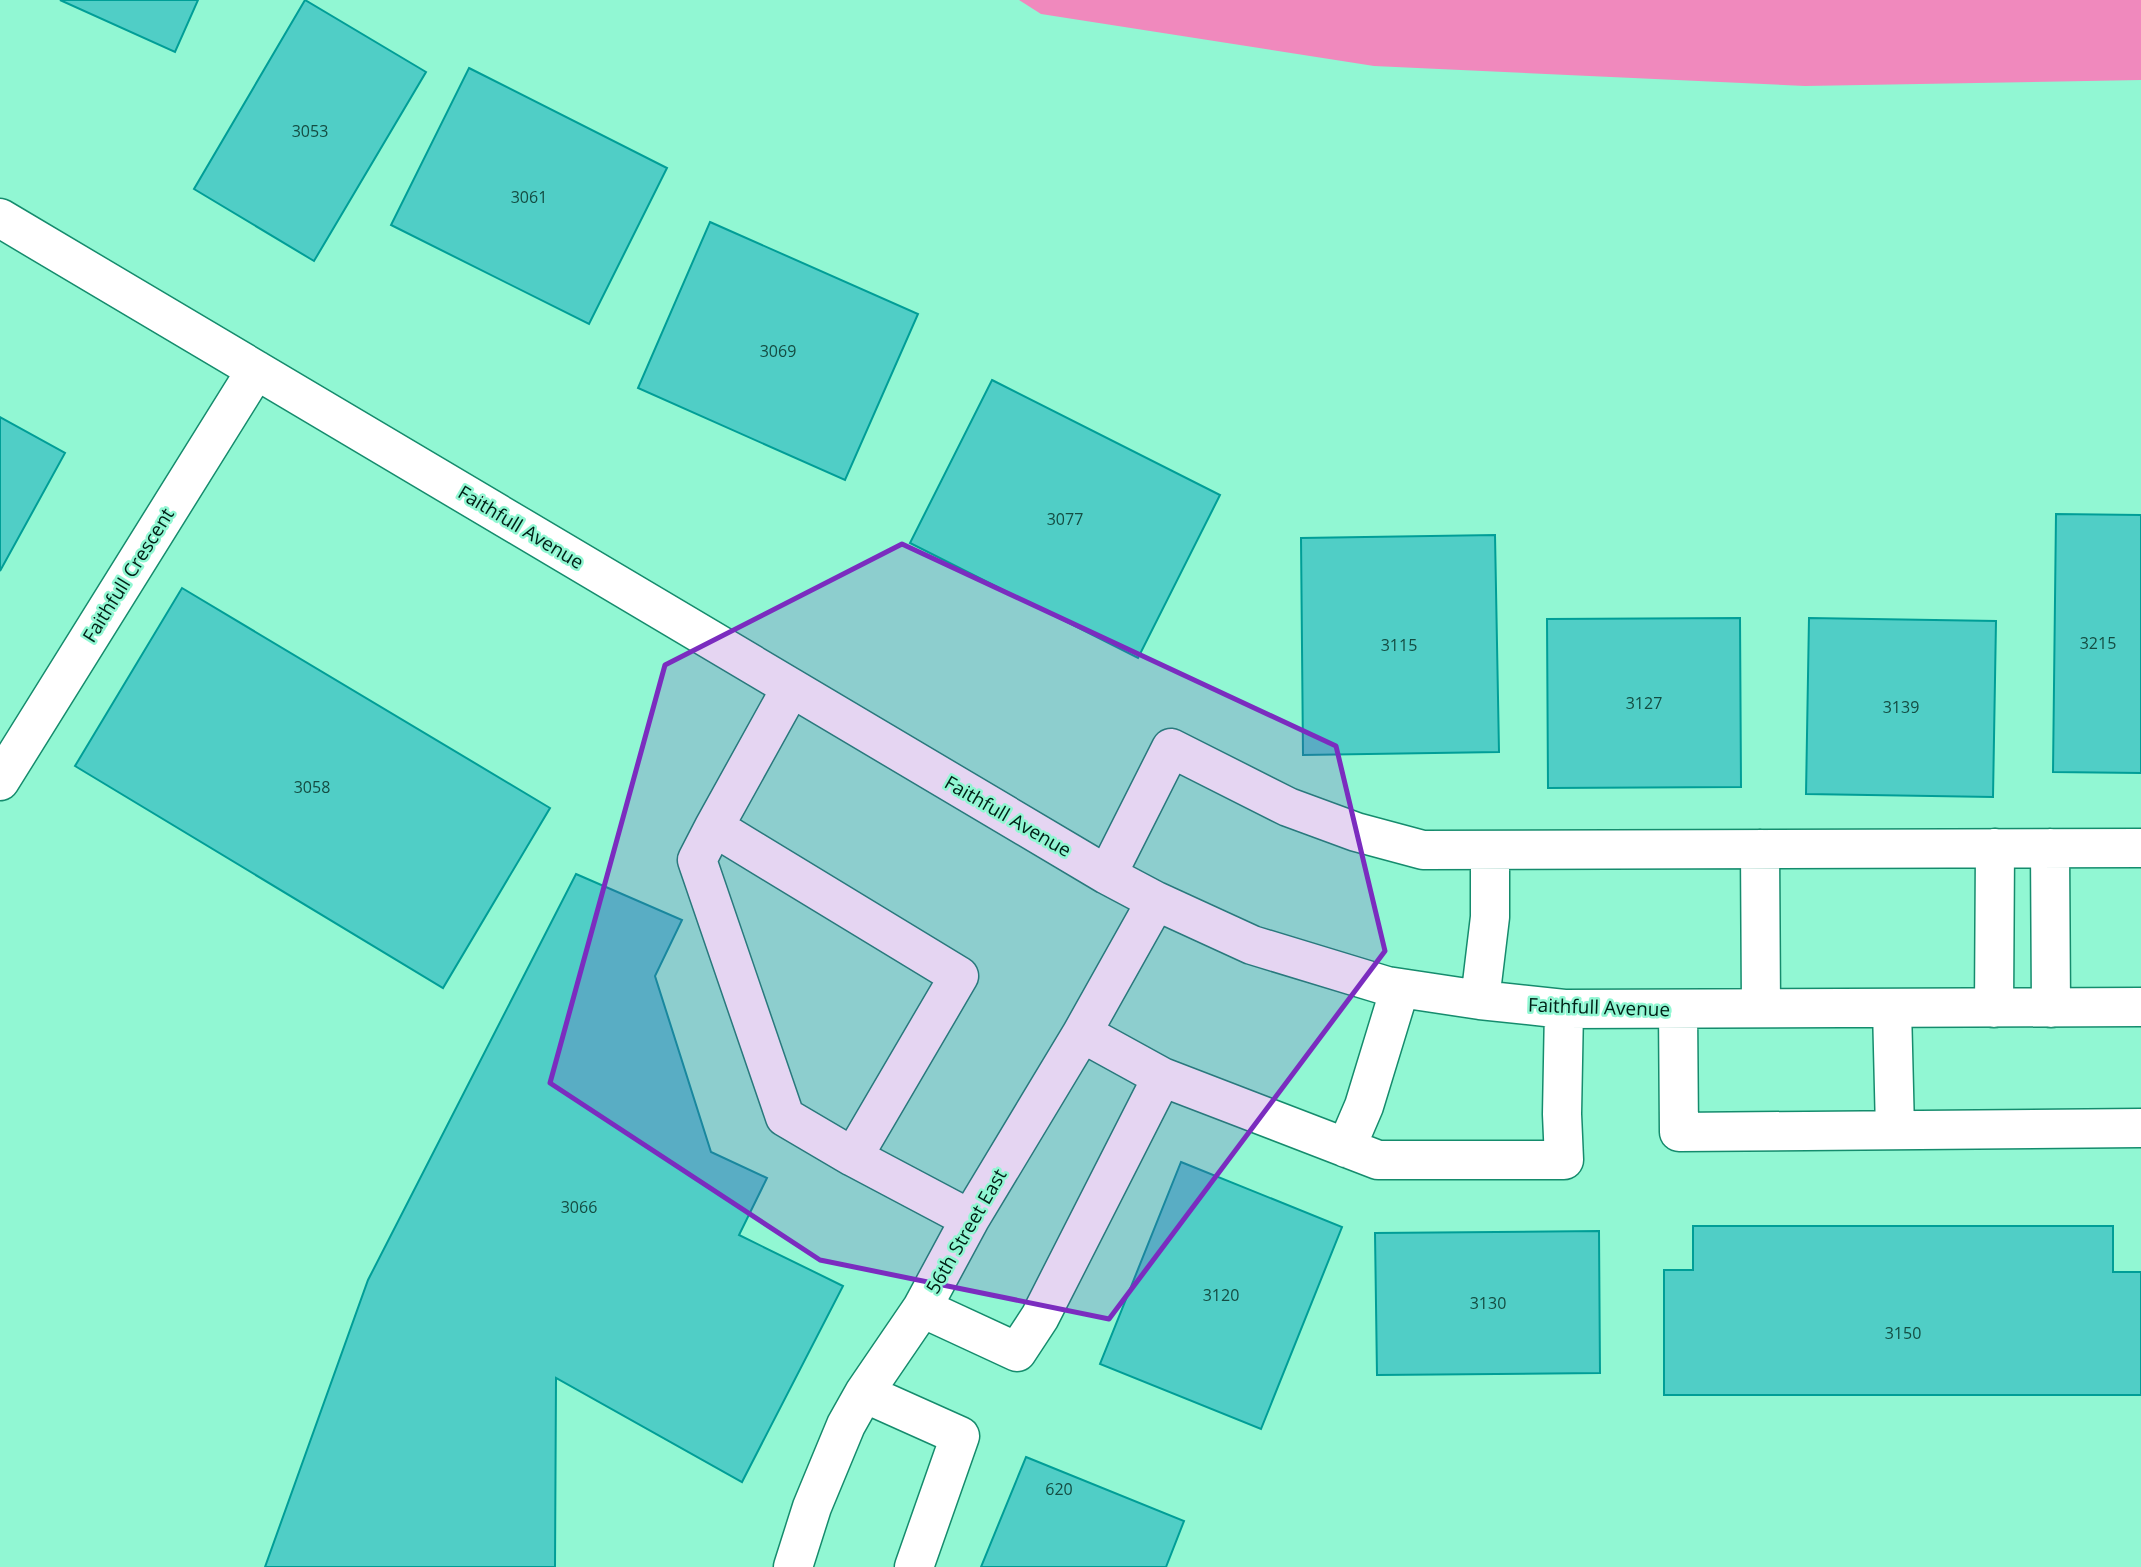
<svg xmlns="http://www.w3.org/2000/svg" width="2141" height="1567" font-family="'Open Sans',sans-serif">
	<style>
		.water { fill: #f089bd }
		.building { fill: #50cec6; stroke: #009e97; stroke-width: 2 }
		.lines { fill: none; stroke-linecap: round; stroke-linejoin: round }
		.minor-casing { stroke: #158c6d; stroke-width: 41 }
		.minor { stroke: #fff; stroke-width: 38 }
		.marked { fill: #7b2cbf; fill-opacity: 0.2; stroke: #7b2cbf; stroke-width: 5; stroke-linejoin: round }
		.labels { text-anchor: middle; stroke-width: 5; stroke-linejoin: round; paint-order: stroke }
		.number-label { font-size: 16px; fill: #144c42 }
		.street-label { font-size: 19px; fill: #002016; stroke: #91f7d3 }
	</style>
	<rect width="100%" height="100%" fill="#91f7d3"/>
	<path class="water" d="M1019,0h1122v80l-336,6 -431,-20 -333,-52z"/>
	<path class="building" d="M60,0h138l-23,52z
		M305,0l121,72 -112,189 -120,-72z
		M469,68l198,100 -78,156 -198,-99z
		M710,222l208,92 -73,166 -207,-92z
		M992,380l228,115 -82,163 -228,-115z
		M0,417l65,36 -65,118z
		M2056,514l85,1v258l-88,-1z
		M1495,535l4,217 -196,3 -2,-217z
		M182,588l368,220 -107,180 -368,-222z
		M1740,618l1,169 -193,1 -1,-169z
		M1809,618l187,3 -3,176 -187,-3z
		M576,874l106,46 -27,56 56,176 56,26 -28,57 104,51 -101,196 -186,-104 -1,189h-290l103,-287z
		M1181,1162l161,65 -81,202 -161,-65z
		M1693,1226h420v46h28v123h-477v-125h29z
		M1599,1231l1,142 -223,2 -2,-142z
		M1026,1457l158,64 -18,46h-185z"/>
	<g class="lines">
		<g class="minor-casing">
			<path id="minor" d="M0,218l1107,657 49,26 96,44 135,41 93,14 84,9 577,-2
				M791,688l-77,139 245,149 -106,181 117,62
				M0,781l256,-411
				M714,827l-17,33 88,257 68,40
				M2050,848l1,160
				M1760,849l1,159
				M1107,875l64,-127 117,59 68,25 67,18 718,-2
				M1480,1000l10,-83v-67
				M1892,1008l3,122
				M1994,1008l1,-160
				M1678,1009l1,123 462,-4
				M1082,1033l80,44 216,83h186l-2,-46 2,-105
				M1346,1148l18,-42 36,-118
				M922,1308l95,44 23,-35 122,-240
				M864,1393l96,43 -46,131
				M793,1567l19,-60 34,-82 18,-32 58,-85 48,-89 112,-186 74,-132"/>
		</g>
		<use href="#minor" class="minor"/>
	</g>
	<path class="marked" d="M902,544l434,202 49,205 -276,368 -289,-59 -270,-177 115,-418z"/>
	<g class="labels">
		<g class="number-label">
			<text x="310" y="137">3053</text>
			<text x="529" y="203">3061</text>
			<text x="778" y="357">3069</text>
			<text x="1065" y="525">3077</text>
			<text x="2098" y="649">3215</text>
			<text x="1399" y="651">3115</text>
			<text x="1644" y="709">3127</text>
			<text x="1901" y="713">3139</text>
			<text x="312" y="793">3058</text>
			<text x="579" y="1213">3066</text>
			<text x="1221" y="1301">3120</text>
			<text x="1488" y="1309">3130</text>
			<text x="1903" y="1339">3150</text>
			<text x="1059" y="1495">620</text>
		</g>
		<g class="street-label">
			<text transform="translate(521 527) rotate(31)" y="7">Faithfull Avenue</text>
			<text transform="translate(128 575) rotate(-58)" y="7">Faithfull Crescent</text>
			<text transform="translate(1008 816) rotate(30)" y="7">Faithfull Avenue</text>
			<text transform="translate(1599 1007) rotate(2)" y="7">Faithfull Avenue</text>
			<text transform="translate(966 1231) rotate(-60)" y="7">56th Street East</text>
		</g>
	</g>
</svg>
